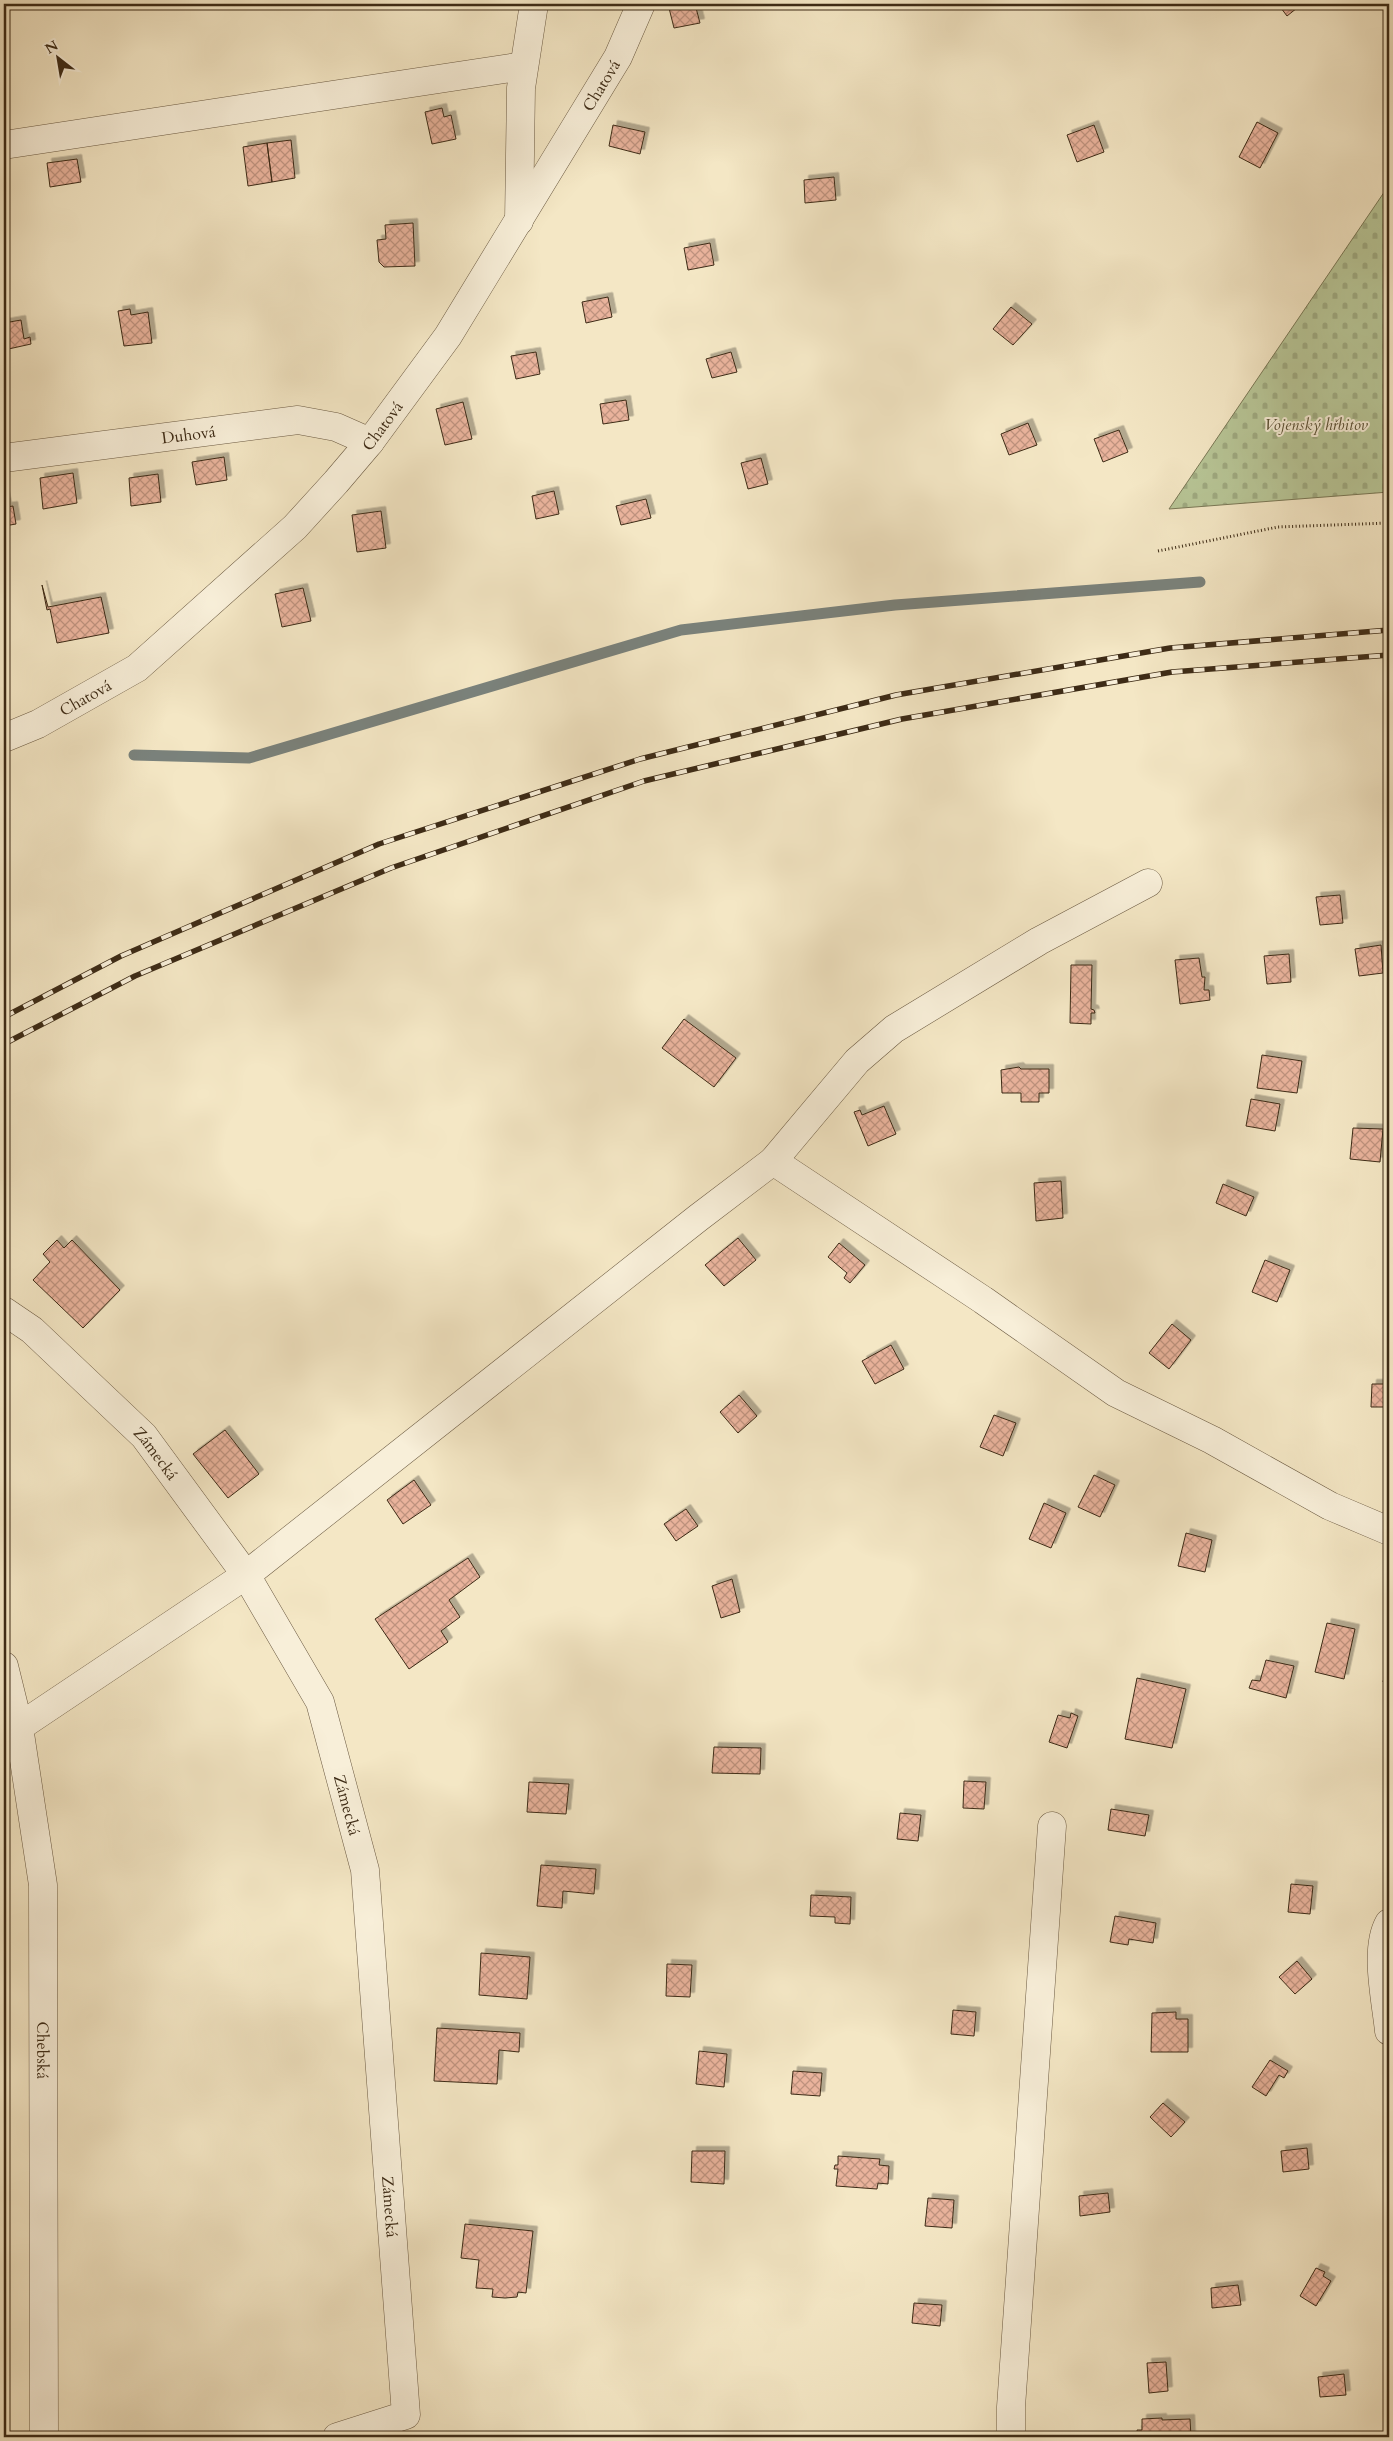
<svg xmlns="http://www.w3.org/2000/svg" width="1393" height="2441" font-family="Cardo,serif">
	<style>
		.cemetery { fill: url(#cemetery-stones); stroke: #7a7856 }
		.lines { fill: none; stroke-linecap: round; stroke-linejoin: round }
		.stream { stroke: #7a827c; stroke-width: 11 }
		.building { fill: url(#building-cross-hatch); stroke: #3d2b16; filter: url(#shadow) }
		.minor-casing { stroke: #6b5a42; stroke-width: 29 }
		.path { stroke: #3d2b16; stroke-width: 3; stroke-dasharray: 1 2.5; stroke-linecap: butt }
		.minor { stroke: #f8efd9; stroke-width: 28 }
		.rail-casing { stroke: #3d2b16; stroke-width: 5.5 }
		.rail { stroke: #f8efd9; stroke-width: 4; stroke-dasharray: 11; stroke-linecap: butt }
		.labels { text-anchor: middle; stroke-width: 4; stroke-linejoin: round; paint-order: stroke }
		.street-label { font-size: 16px; fill: #3d2b16; stroke: #f8efd9 }
		.park-label { font-size: 16px; font-style: italic; fill: #5c5236; stroke: #f8efd9 }
	</style>
	<defs>
		<pattern id="cemetery-stones" width="16" height="16" patternUnits="userSpaceOnUse" patternTransform="scale(1.25)"><rect width="16" height="16" fill="#b8c697"/><path d="M2 7V4a2 2 0 0 1 4 0v3zM10 15v-3a2 2 0 0 1 4 0v3z" fill="#9faa81"/></pattern>
		<pattern id="building-cross-hatch" width="8" height="8" patternUnits="userSpaceOnUse" patternTransform="scale(1.25)"><rect width="8" height="8" fill="#e9b39c"/><path d="M0 0l8 8M0 8l8-8" fill="none" stroke="#be927e"/></pattern>
		<filter id="shadow"><feDropShadow dx="4.5" dy="-4.5" stdDeviation="0" flood-color="#0004"/></filter>
	</defs>
	<rect width="100%" height="100%" fill="#f4e7c5"/>
	<filter id="stains"><feTurbulence type="fractalNoise" baseFrequency=".004" numOctaves="4"/><feColorMatrix values="0 0 0 0 .2 0 0 0 0 .09 0 0 0 0 .02 0 0 0 .5 -.17"/></filter>
	<radialGradient id="worn" r=".72"><stop offset=".6" stop-color="#630" stop-opacity="0"/><stop offset="1" stop-color="#630" stop-opacity=".3"/></radialGradient>
	<path class="cemetery" d="M1389,185v307l-220,17z"/>
	<g class="lines">
		<path class="stream" d="M134,755l115,3 432,-128 214,-25 305,-23"/>
	</g>
	<path class="building" d="M687,4h8l5,19 -26,5 -5,-20z
		M1278,4h24l-15,12z
		M442,108l2,9 7,-2 5,24 -24,5 -7,-32z
		M1257,122l21,11 -18,35 -21,-11z
		M613,125l32,7 -5,22 -31,-8z
		M1094,125l10,27 -27,10 -10,-27z
		M291,140l4,38 -23,4 -5,-39z
		M267,143l5,39 -24,4 -5,-39z
		M77,159l4,23 -31,5 -3,-24z
		M834,177l2,23 -31,3 -1,-23z
		M413,223l2,43 -31,1 -5,-5 -2,-22 9,-1 -1,-14z
		M710,243l4,22 -26,5 -4,-22z
		M608,297l4,20 -26,6 -4,-21z
		M1011,307l21,17 -19,21 -20,-16z
		M130,309l1,6 17,-3 4,31 -28,3 -6,-35z
		M21,320l3,19 6,-2 1,7 -27,6v-27z
		M536,352l4,22 -24,5 -5,-23z
		M731,352l6,20 -25,6 -6,-19z
		M626,400l3,20 -26,4 -3,-20z
		M463,402l9,37 -27,6 -9,-36z
		M1028,423l9,22 -28,10 -8,-21z
		M1119,430l9,22 -25,10 -9,-23z
		M224,457l3,23 -31,5 -4,-23z
		M761,458l7,26 -20,5 -7,-26z
		M73,473l4,30 -34,6 -3,-31z
		M158,474l3,28 -30,4 -2,-28z
		M554,491l5,23 -23,5 -4,-23z
		M4,493l3,14 6,-1 3,18 -12,2z
		M646,499l5,19 -30,7 -5,-19z
		M381,511l5,37 -29,4 -5,-37z
		M42,585l6,22 53,-10 8,36 -52,10 -7,-34 -3,1z
		M303,588l8,33 -29,6 -7,-33z
		M1340,895l3,28 -23,2 -4,-28z
		M1381,945l2,28 -24,3 -4,-27z
		M1289,954l2,28 -24,2 -3,-28z
		M1199,958l3,19h3l-1,13h5l1,10 -30,4 -5,-44z
		M1071,965h21l-1,44 3,1 1,3h-4v11l-21,-1z
		M684,1019l52,39 -22,29 -52,-39z
		M1262,1055l40,6 -5,32 -40,-5z
		M1019,1067l2,2h28v24h-10v9h-18v-9h-19l-1,-23z
		M1251,1099l29,5 -5,27 -29,-5z
		M884,1106l12,28 -28,12 -14,-34 6,-2 2,5z
		M1353,1128l30,1 -3,33 -30,-3z
		M1061,1181l2,37 -27,3 -2,-38z
		M1223,1184l31,13 -8,19 -30,-13z
		M738,1238l18,22 -32,26 -19,-21z
		M57,1240l7,8 8,-8 48,50 -37,38 -50,-48 17,-18 -7,-8z
		M839,1243l26,22 -15,18 -6,-5 3,-5 -19,-16z
		M1265,1260l25,10 -13,32 -25,-10z
		M1172,1324l19,16 -22,29 -20,-16z
		M891,1345l13,24 -29,15 -13,-23z
		M1372,1384h17v23h-18z
		M739,1395l18,21 -19,17 -18,-21z
		M994,1415l22,8 -13,33 -23,-9z
		M225,1430l34,44 -31,24 -35,-44z
		M1094,1475l21,10 -15,32 -22,-10z
		M414,1480l17,25 -28,19 -16,-24z
		M1044,1503l22,10 -15,35 -22,-9z
		M686,1509l12,17 -22,15 -12,-17z
		M1186,1533l26,7 -7,32 -27,-6z
		M468,1558l12,19 -31,23 11,17 -19,14 7,11 -39,27 -34,-50z
		M732,1579l8,33 -19,6 -9,-32z
		M1327,1623l28,6 -11,50 -29,-7z
		M1389,1653v30l-6,-1z
		M1266,1660l28,6 -8,32 -37,-10 3,-8 8,1z
		M1137,1678l49,11 -14,59 -47,-9z
		M1071,1713l7,3 -11,32 -18,-6 9,-27 12,3z
		M714,1747l47,1 -1,26 -48,-1z
		M964,1781l22,1 -2,27 -21,-1z
		M529,1782l40,2 -3,30 -39,-2z
		M1111,1809l38,6 -4,21 -37,-6z
		M900,1813l21,2 -3,26 -21,-2z
		M541,1865l55,4 -2,25 -31,-3 -1,17 -25,-2z
		M1291,1884l22,2 -3,28 -22,-2z
		M811,1895l40,2 -1,27 -15,-1v-6l-25,-1z
		M1115,1916l41,7 -3,20 -24,-4 -1,6 -18,-3z
		M481,1953l49,4 -3,42 -48,-4z
		M1297,1961l15,18 -17,15 -16,-17z
		M667,1964l25,1 -2,32 -24,-1z
		M953,2010l23,2 -2,24 -23,-2z
		M1176,2012v7h12v33h-37l1,-39z
		M437,2028l83,5 -1,19 -20,-2 -2,34 -63,-3z
		M699,2051l28,3 -3,33 -28,-3z
		M1270,2060l18,11 -4,7 -5,-3 -13,21 -14,-9z
		M793,2071l29,2 -2,23 -29,-2z
		M1163,2103l22,19 -14,15 -21,-20z
		M1307,2148l2,21 -26,3 -2,-21z
		M692,2151h33l-1,33 -33,-2z
		M838,2156l42,3 -1,6 10,1 -1,18 -10,-1 -1,6 -41,-3 2,-17h-4l1,-4h3z
		M1108,2193l2,19 -30,4 -1,-20z
		M928,2198l26,2 -2,28 -27,-2z
		M465,2224l68,7 -7,62 -8,-1 -1,5 -12,1 -13,-1 1,-8 -17,-1 3,-28 -18,-2z
		M1316,2268l9,4 -2,4 8,5 -15,25 -16,-10z
		M1238,2285l3,20 -29,3 -1,-20z
		M914,2303l28,2 -2,21 -28,-3z
		M1166,2362l2,29 -19,2 -2,-30z
		M1344,2374l2,21 -26,2 -2,-20z
		M1162,2418v2l28,-1 1,18h-53l-1,-7h5v-11z"/>
	<g class="lines">
		<g class="minor-casing">
			<g id="minor">
				<path d="M4,145l520,-79"/>
				<path d="M519,221l2,-133 13,-84"/>
				<path id="s1" d="M4,458l294,-38 38,7 34,15"/>
				<path id="s2" d="M4,738l34,-14 99,-56 158,-141 41,-45 34,-40 78,-106 170,-279 23,-53"/>
				<path d="M773,1161l210,139 133,93 96,47 118,66 59,25"/>
				<path id="s3" d="M4,1311l28,19 112,106 102,139 74,127 45,168 41,545 -69,22"/>
				<path id="s4" d="M4,1666l15,61 24,158 1,552"/>
				<path d="M19,1727l227,-152 452,-357 75,-57 84,-100 37,-32 145,-88 109,-58"/>
				<path d="M1389,1923c-15,26 -3,78 0,108"/>
				<path d="M1011,2437v-30l41,-581"/>
			</g>
		</g>
		<path class="path" d="M1158,551l120,-24 111,-4"/>
		<use href="#minor" class="minor"/>
		<g class="rail-casing">
			<path id="rail" d="M4,1017l117,-61 258,-112 261,-85 256,-64 274,-47 219,-18
				M4,1044l131,-68 256,-108 253,-87 258,-62 270,-47 217,-17"/>
		</g>
		<use href="#rail" class="rail"/>
	</g>
	<g class="labels">
		<g class="street-label">
			<text dy="6" stroke="none"><textPath href="#s2" startOffset="901">Chatová</textPath></text>
			<text dy="6" stroke="none"><textPath href="#s2" startOffset="496">Chatová</textPath></text>
			<text dy="6" stroke="none"><textPath href="#s1" startOffset="186">Duhová</textPath></text>
			<text dy="6" stroke="none"><textPath href="#s2" startOffset="91">Chatová</textPath></text>
			<text dy="6" stroke="none"><textPath href="#s3" startOffset="209">Zámecká</textPath></text>
			<text dy="6" stroke="none"><textPath href="#s3" startOffset="614">Zámecká</textPath></text>
			<text dy="6" stroke="none"><textPath href="#s4" startOffset="388">Chebská</textPath></text>
			<text dy="6" stroke="none"><textPath href="#s3" startOffset="1019">Zámecká</textPath></text>
		</g>
		<g class="park-label">
			<text x="1316" y="430">Vojenský hřbitov</text>
		</g>
	</g>
	<rect width="1393" height="2441" fill="none" stroke="#f4e7c5" stroke-width="20"/>
	<rect x="5" y="5" width="1383" height="2431" fill="none" stroke="#3d2b16" stroke-width="2.5"/>
	<rect x="10" y="10" width="1373" height="2421" fill="none" stroke="#3d2b16"/>
	<g transform="translate(58 58) rotate(329)" stroke="#f8efd9" stroke-width="4" paint-order="stroke">
	<path d="M0-4L9 19L0 12L-9 19Z" fill="#3d2b16"/>
	<text y="-8" font-size="14" font-weight="bold" text-anchor="middle" fill="#3d2b16">N</text>
	</g>
	<rect width="100%" height="100%" filter="url(#stains)"/>
	<rect width="100%" height="100%" fill="url(#worn)"/>
</svg>
